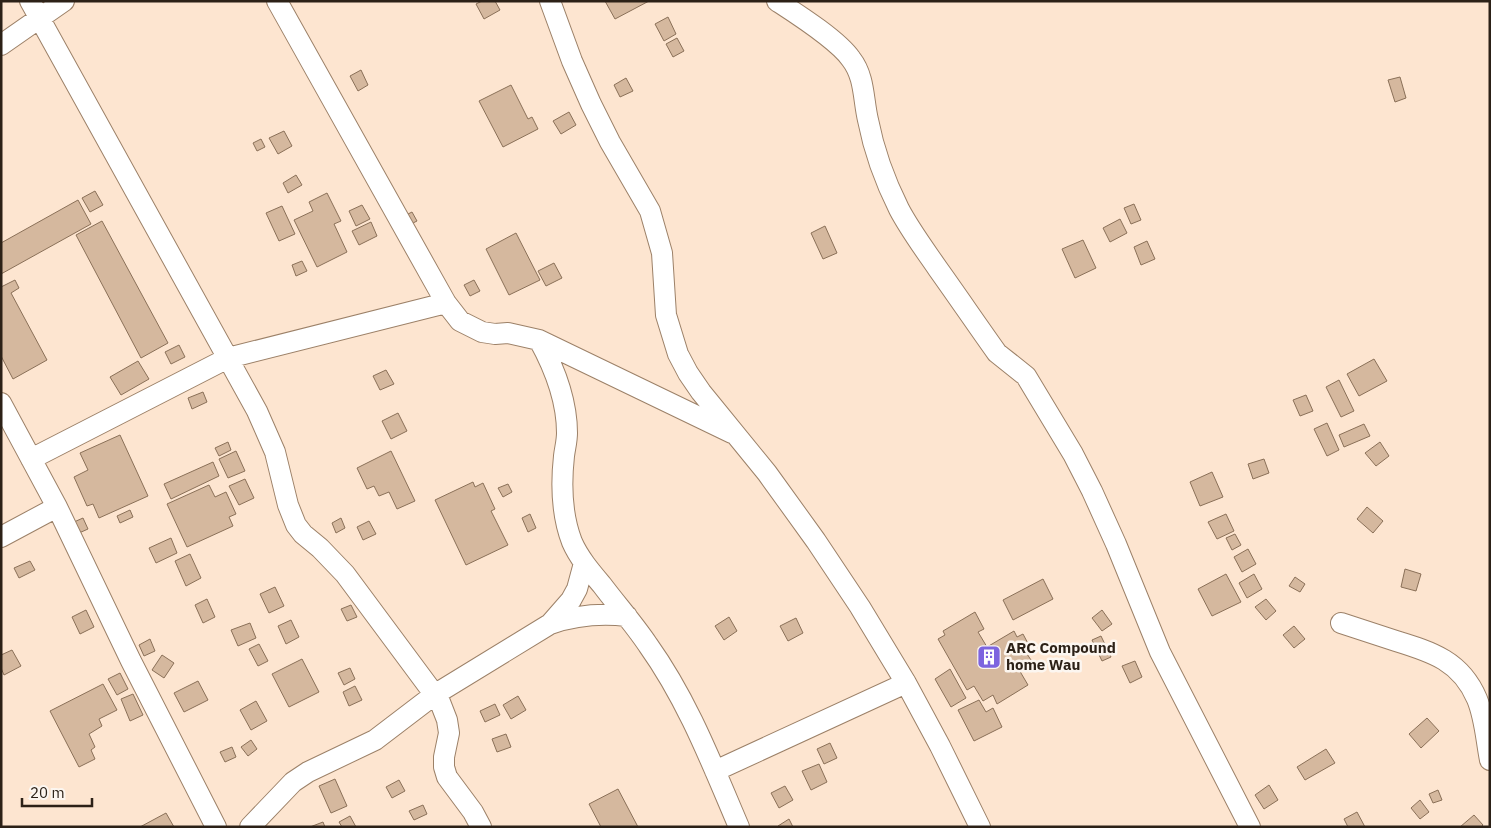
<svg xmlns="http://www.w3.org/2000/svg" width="1491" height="828" font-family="'IBM Plex Sans',sans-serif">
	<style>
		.building { fill: #d5b89e; stroke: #8a7058 }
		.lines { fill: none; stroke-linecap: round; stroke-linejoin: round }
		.street-casing { stroke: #9c8168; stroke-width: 22 }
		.street { stroke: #fff; stroke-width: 20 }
		.labels { text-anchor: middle; stroke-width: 5; stroke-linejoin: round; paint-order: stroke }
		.poi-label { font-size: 15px; font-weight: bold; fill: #2c2117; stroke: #fcf6f0; text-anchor: start }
	</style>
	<rect width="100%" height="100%" fill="#fde5d0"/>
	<path class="building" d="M482,1h13l5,9 -16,9 -8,-15z
		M605,1h44l-34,18z
		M668,17l8,17 -12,7 -9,-17z
		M677,38l7,13 -11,6 -7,-13z
		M361,70l7,15 -10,6 -8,-15z
		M1400,77l6,21 -11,4 -7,-22z
		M626,78l7,13 -13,6 -6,-12z
		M511,85l17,34 4,-2 6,12 -35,18 -24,-46z
		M569,112l7,13 -15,9 -8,-13z
		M284,131l8,15 -14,8 -9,-16z
		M261,139l4,8 -8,4 -4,-8z
		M296,175l6,10 -14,8 -5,-10z
		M95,191l8,14 -13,7 -8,-14z
		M327,193l14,28 -7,3 13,28 -30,15 -23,-47 19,-9 -4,-9z
		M78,200l13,24 -90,50v-31z
		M1134,204l7,16 -10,4 -7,-16z
		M362,205l8,14 -14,7 -7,-15z
		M282,206l13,28 -16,7 -13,-28z
		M412,212l5,9 -10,5 -5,-9z
		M1120,219l7,14 -17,9 -7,-14z
		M102,221l66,122 -27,15 -65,-123z
		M371,222l6,14 -18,9 -7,-14z
		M825,226l12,27 -14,6 -12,-26z
		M516,233l24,47 -31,15 -23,-46z
		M1083,240l13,28 -21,10 -13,-29z
		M1147,241l8,18 -14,6 -7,-18z
		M302,261l5,10 -11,5 -4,-11z
		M554,263l8,15 -16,8 -8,-15z
		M15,280l4,8 -8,5 36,67 -34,19 -12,-23v-69z
		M474,280l6,11 -10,5 -6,-11z
		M179,345l6,12 -14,7 -6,-12z
		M1374,359l13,22 -28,15 -12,-22z
		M138,361l11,18 -28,16 -11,-18z
		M386,370l8,14 -14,6 -7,-14z
		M1339,380l15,31 -13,6 -15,-30z
		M203,392l4,10 -15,7 -4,-11z
		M1306,395l7,16 -13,5 -7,-16z
		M398,413l9,18 -16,8 -9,-18z
		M1327,423l12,27 -12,6 -13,-27z
		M1364,424l6,12 -26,11 -5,-12z
		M120,435l28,61 -49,22 -6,-14 -6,2 -13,-29 14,-7 -8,-17z
		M228,442l3,8 -12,6 -4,-8z
		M1380,442l9,14 -13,10 -11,-13z
		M236,451l9,20 -17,7 -9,-19z
		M391,451l24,50 -18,8 -8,-17 -10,4 -5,-10 -7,3 -10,-21z
		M1264,459l5,14 -16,6 -5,-15z
		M213,462l6,14 -48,23 -7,-15z
		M1212,472l11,25 -23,9 -10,-24z
		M245,479l9,19 -15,7 -10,-19z
		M473,482l2,5 8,-4 12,26 -4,2 17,34 -42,20 -31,-65z
		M508,484l4,8 -9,5 -5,-9z
		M209,485l6,12 11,-5 10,22 -7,3 4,9 -46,21 -20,-43z
		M1367,507l16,14 -10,12 -16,-14z
		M130,510l3,7 -13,6 -3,-7z
		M530,514l6,14 -8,4 -6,-14z
		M1226,514l8,17 -17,8 -9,-17z
		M83,518l5,11 -9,4 -5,-11z
		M341,518l4,10 -9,5 -4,-10z
		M369,521l7,13 -13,6 -6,-13z
		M1235,534l6,11 -9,5 -6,-12z
		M171,538l6,15 -21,10 -7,-15z
		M1248,549l8,15 -14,8 -8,-15z
		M190,554l11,24 -15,8 -11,-25z
		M30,561l5,9 -16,8 -5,-10z
		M1405,569l16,5 -5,17 -15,-4z
		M1226,574l15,28 -29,14 -14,-27z
		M1254,574l8,15 -15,9 -8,-15z
		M1295,577l10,7 -5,8 -11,-6z
		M1043,579l10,20 -40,21 -10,-20z
		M275,587l9,19 -15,7 -9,-19z
		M207,599l8,18 -12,6 -8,-18z
		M1266,599l10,12 -10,9 -11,-13z
		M351,605l6,12 -10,4 -6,-12z
		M86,610l8,17 -14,7 -8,-17z
		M1102,610l10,14 -10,7 -10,-13z
		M975,612l9,17 -6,3 9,15 27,-16 3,6 6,-3 9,17 -5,3 4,6 -13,8 10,17 -31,19 -4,-9 -10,6 -9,-15 -7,4 -29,-51 7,-4 -2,-4z
		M729,617l8,14 -13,9 -9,-14z
		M796,618l7,15 -15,8 -8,-15z
		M291,620l8,17 -13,7 -8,-18z
		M250,623l6,15 -18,8 -7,-16z
		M1294,626l11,13 -11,9 -11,-13z
		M1101,636l10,21 -9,4 -10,-21z
		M150,639l5,12 -11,5 -5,-11z
		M259,644l9,17 -10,5 -9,-17z
		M12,650l9,16 -17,9 -3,-7v-13z
		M162,655l12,8 -10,15 -12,-8z
		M302,659l17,33 -30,15 -17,-33z
		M1135,661l7,16 -12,6 -8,-17z
		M350,668l5,11 -11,6 -6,-12z
		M950,669l16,29 -15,9 -16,-28z
		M120,673l8,16 -11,6 -9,-16z
		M198,681l10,19 -24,12 -10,-19z
		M103,684l14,26 -18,9 3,7 -13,8 6,13 -4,3 4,9 -16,8 -29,-56z
		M355,686l7,14 -13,6 -6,-14z
		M133,694l10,21 -13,6 -9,-22z
		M518,696l8,14 -15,9 -8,-14z
		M979,700l7,12 7,-4 9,19 -28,14 -16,-31z
		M256,701l11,20 -16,9 -11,-20z
		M495,704l5,11 -15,7 -5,-11z
		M1427,718l12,13 -18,17 -12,-14z
		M506,734l5,13 -14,5 -5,-13z
		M251,740l6,9 -9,7 -7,-9z
		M830,743l7,15 -13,6 -7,-15z
		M232,747l4,10 -11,5 -5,-10z
		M1326,749l9,14 -30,17 -8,-13z
		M819,764l8,18 -16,8 -9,-19z
		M335,779l12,27 -16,7 -12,-27z
		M399,780l6,11 -13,7 -6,-11z
		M1269,785l9,15 -14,9 -9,-14z
		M785,786l8,14 -14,8 -8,-15z
		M618,789l20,38h-37l-12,-23z
		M1438,790l4,10 -9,3 -4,-9z
		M1420,800l9,12 -9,7 -9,-11z
		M423,805l4,9 -13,6 -5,-9z
		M1357,812l8,15h-17l-4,-8z
		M166,813l8,14h-34z
		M1474,815l9,10 -2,2h-21z
		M350,816l6,11h-14l-3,-5z
		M789,819l4,8h-14l-1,-1z
		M323,822l2,5h-15z"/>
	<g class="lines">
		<g class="street-casing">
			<path id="street" d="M30,1l227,410 18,41 13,53 8,20 7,9 17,14 25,26 95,128 7,18 2,13 -5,24v10l3,10 26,35 8,15
				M277,1l169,302 14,18 22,11 13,2 13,-1 31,7 193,93
				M550,1l22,60 19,43 19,38 40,69 12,42 4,62 12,39 10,19 13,19 66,81 49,68 44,66 46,76 34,63 40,81
				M777,1c20,13 61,39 74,58 14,18 12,40 17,61 6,31 17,61 31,89 11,21 26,41 39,60 20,28 39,56 59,84l29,23 47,78 19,37 24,53 44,108 90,175
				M1,45l63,-44
				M539,340c16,29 28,60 28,93 0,8 -2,15 -3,23 -3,27 -2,60 8,86 7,16 19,30 30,43 15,20 32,39 46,60 40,56 64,119 91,182
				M1,403l56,104 74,154 85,166
				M31,459l197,-101 218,-55
				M1,537l56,-30
				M1341,623c18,6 37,12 55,18 36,11 65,20 81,58 8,19 9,41 13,61
				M550,624c26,-9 50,-11 77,-8
				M715,771l191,-88
				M250,827l43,-45 15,-10 67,-32 59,-45 116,-71 21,-24 6,-11 7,-26"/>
		</g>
		<use href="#street" class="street"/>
	</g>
	<defs>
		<g id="building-square" transform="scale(1.25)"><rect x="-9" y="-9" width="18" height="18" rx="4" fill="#7d64df" stroke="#fcf6f0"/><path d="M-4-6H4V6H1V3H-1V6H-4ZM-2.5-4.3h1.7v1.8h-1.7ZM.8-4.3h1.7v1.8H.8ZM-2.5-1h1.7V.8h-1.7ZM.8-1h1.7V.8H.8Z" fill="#fff"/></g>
	</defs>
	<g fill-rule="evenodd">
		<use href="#building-square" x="989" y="657"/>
	</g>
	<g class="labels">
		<g class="poi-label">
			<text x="1006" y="653">ARC Compound<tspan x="1006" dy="17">home Wau</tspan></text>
		</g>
	</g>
	<rect width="1491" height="828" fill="none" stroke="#2c2117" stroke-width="5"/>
	<path d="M22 798v8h70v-8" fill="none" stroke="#2c2117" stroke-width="2.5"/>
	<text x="30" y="798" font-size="15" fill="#2c2117" stroke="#fcf6f0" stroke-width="4" paint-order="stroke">20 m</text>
</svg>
